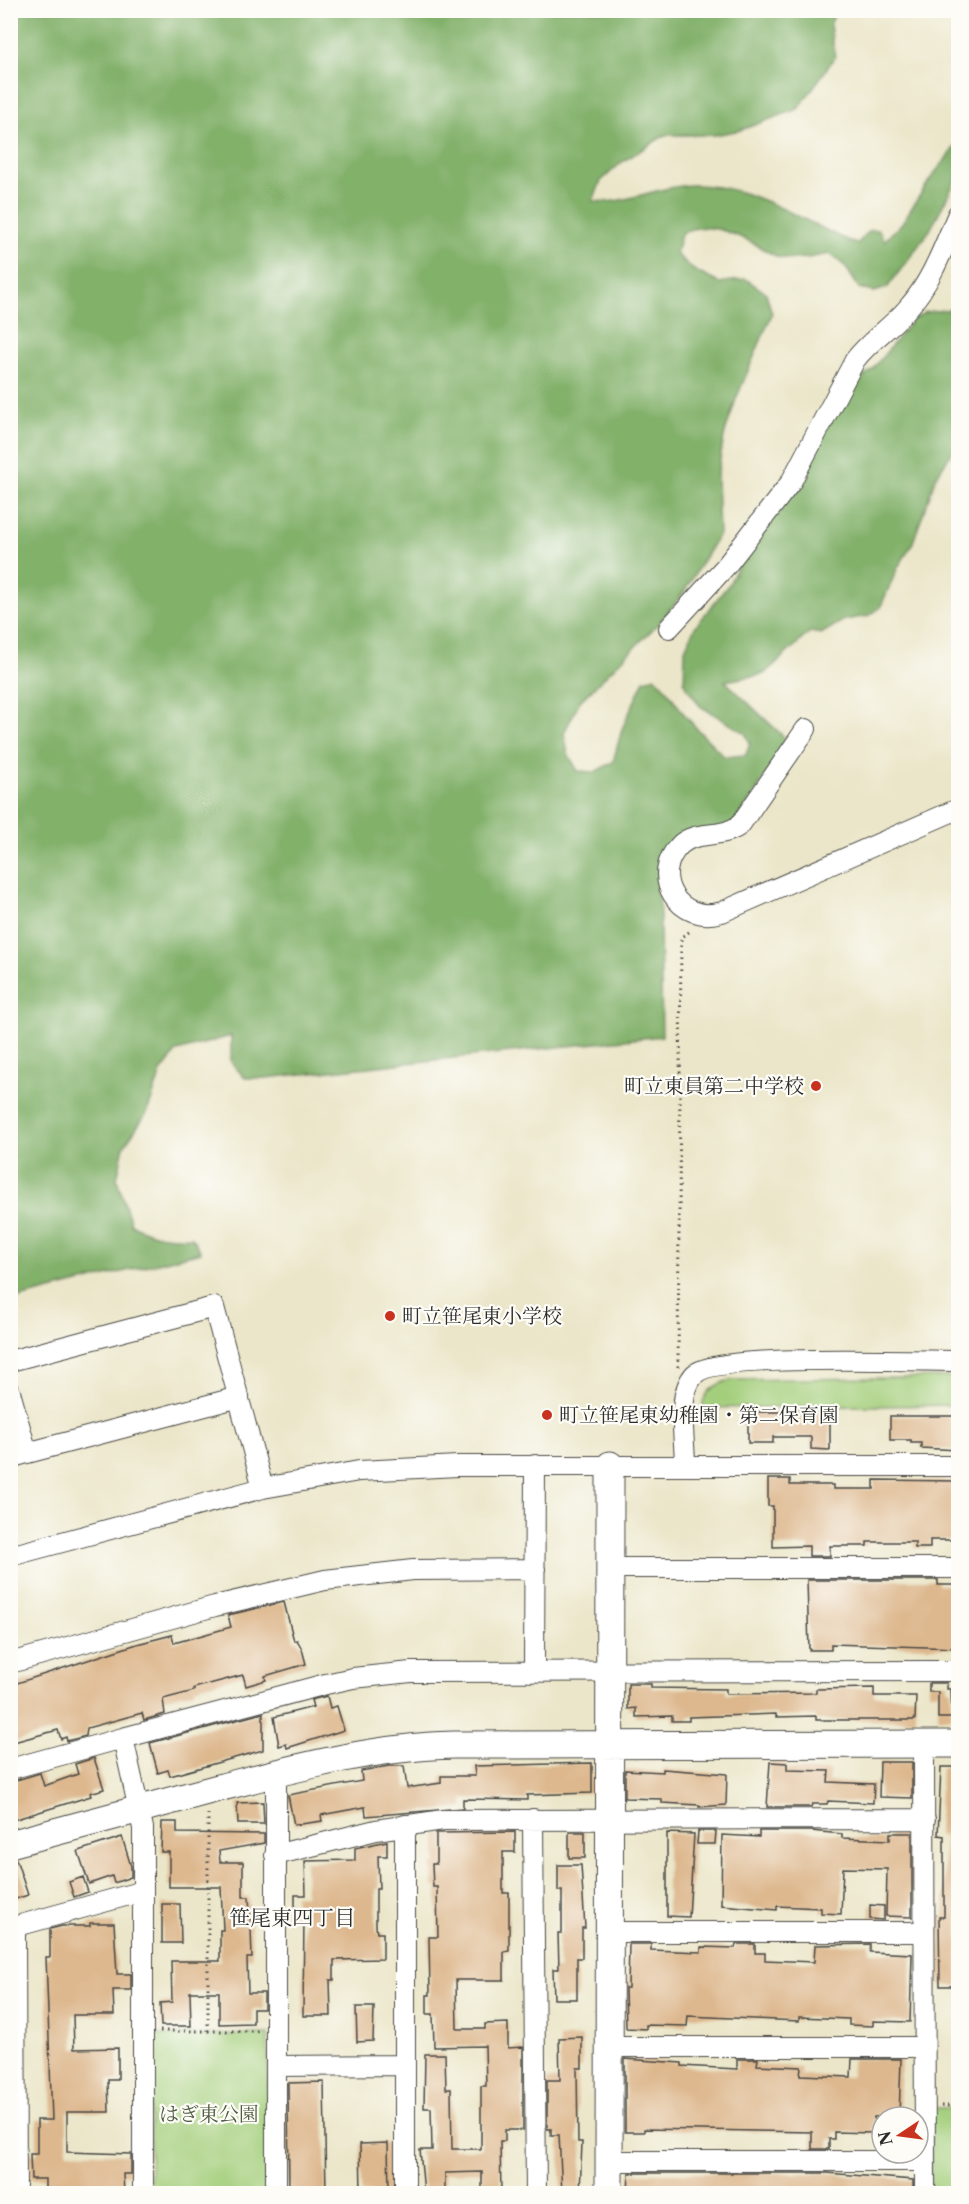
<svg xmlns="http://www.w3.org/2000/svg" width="969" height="2204" font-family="'Libre Caslon Text','Noto Serif JP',serif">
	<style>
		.green { fill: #a3ce7a; stroke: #677c52; stroke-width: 1.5 }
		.forest { fill: #82b16a; stroke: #566e4a; stroke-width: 1.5 }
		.building { fill: #ddb78d }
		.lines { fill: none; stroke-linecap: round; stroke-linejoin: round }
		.street-casing { stroke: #484743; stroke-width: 22 }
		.secondary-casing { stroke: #484743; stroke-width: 29 }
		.path { stroke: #484743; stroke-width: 3; stroke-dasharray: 1.5 4.5; stroke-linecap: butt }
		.street { stroke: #fff; stroke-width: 20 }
		.secondary { stroke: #fff; stroke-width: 27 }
		.poi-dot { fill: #c8321e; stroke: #fdfcf7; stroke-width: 2 }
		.labels { text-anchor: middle; stroke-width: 4.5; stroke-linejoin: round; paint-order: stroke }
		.poi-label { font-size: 20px; fill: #2b2b2b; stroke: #fdfcf7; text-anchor: start }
		.park-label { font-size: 20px; fill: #4f5c43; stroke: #fdfcf7 }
		.neighbourhood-label { font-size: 21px; fill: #2b2b2b; stroke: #fdfcf7 }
	</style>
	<rect width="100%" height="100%" fill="#fdfcf7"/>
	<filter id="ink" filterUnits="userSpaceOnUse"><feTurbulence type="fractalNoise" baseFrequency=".0167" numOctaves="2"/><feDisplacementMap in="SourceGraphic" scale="12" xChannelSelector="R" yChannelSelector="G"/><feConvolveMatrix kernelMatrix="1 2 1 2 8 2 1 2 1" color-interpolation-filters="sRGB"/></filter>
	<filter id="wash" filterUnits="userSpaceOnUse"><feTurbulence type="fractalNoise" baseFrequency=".008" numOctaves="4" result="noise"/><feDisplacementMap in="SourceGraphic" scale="24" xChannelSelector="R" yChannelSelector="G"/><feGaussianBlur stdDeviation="1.35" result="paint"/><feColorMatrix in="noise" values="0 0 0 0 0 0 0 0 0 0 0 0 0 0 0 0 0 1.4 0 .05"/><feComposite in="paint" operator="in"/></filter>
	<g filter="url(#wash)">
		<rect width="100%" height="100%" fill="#ebe6c9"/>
		<path class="green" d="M958,1377v28l-256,3c2,-17 13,-24 29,-28z
			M268,2034l-1,159 -117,1 1,-159z
			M931,2108h27v85l-27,1z"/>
		<path class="forest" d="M11,11h825l-6,14 5,32 -37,52 -57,21 -26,5h-50l-43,27 -21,19 -8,20c29,5 68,-16 100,-16 60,-1 111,38 164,59l13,-14h9l5,11 18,-18 29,-45 27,-35v33l-28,54 -43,58 -13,4 -15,-4 -14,-22 -15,-12c-16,3 -35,7 -51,3 -8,-2 -17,-9 -24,-13 -22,-11 -52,-25 -74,-10l-5,20 19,17 24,12 27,-4 20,14 6,21 -36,85 -12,37 -7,41 2,57 -35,58 -24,30 -80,79 -16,32 4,21 10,17 17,1 18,-10 9,-33 22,-49 11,-3c11,9 15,18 24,30 12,18 30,34 46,50l21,-2 4,-12 -5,-10 -45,-27 -16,-23 1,-34 10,-22 34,-43 22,-44 100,-154 21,-16 41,-51 13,-7 27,-3 5,-3v137l-22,34 -24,68 -14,22 -18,41 -12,8 -24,4 -23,14 -11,-2 -46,42 -39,7 61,58 -15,29 -34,52 -78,48 3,168 -397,42h-20l-14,-16v-26l-54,15 -16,21 -14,41 -23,33 -7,33 14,45c19,12 39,14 61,13l9,15 -190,48z"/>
		<g id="blocks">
			<path class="building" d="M783,1407l47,2v41l-19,-1v-12h-38v6h-25v-31h35z
				M890,1416h68v34l-37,-2v-5h-10v-3h-21z
				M768,1479h22v6h43v4h41v-9l84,1v59h-28v8h-15v-6h-48v4h-37v10h-21v-10l-36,1v-41h-5z
				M807,1580h131v5h20v63l-127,-4v6h-22z
				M284,1602l10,39 3,-1 5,9 4,15 -41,12 1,4 -20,6 -3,-11 -49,13v3l-31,8 2,15 -21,6 -2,-7 -55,15 -1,8 -19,5 -1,-4 -5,2 -3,-9 -48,13 1,-58 126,-41 35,-9 2,8 57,-16 -3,-12z
				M929,1683h18v6h4l1,29h-14v-26h-9z
				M628,1684h23v4l75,1v5l90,-1v-4l58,-1v8h42l-1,24h-99v-4l-40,1v-3l-87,3v4h-17v-5l-36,1v-9l-8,1z
				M327,1696l3,12 7,-2 7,24 -57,18 -1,-4 -7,2 -5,-29 39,-10 -2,-7z
				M263,1713v37l-93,26 -2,-6 -10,3 -8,-30z
				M94,1758l10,31 -14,4 1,3 -81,25v-39l30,-9 4,13 34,-12 -3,-10z
				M770,1762l17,1v7l42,1 -1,11 46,2 -1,19 -45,-2 -1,3h-15l-1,3h-44z
				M880,1762h32v36l-33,-1z
				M592,1763v30l-65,2v5l-64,-1v9l-97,8 -1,-9 -44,8 1,6 -28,4 -6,-30 74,-14 -1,-10 28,-5h15l3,22 34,-5v-7h34l-1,-10z
				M941,1767h17v219h-18l-1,-69h5v-81l-6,-1z
				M663,1769l64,5 -1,31 -27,2v-2l-37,-2v-4l-37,-1v-28l38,2z
				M263,1802l1,22h-26l-1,-21z
				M162,1822h15v11l87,1v9l-45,8 1,11h23v35h6l2,32 1,29h-5l1,35h16v16h-11v14l-34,1v-32h-29l1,34h-30l-1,-23 12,-1 -1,-41h49v-31h3l-2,-43h-52v-35h-8z
				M698,1831h18l-1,13h-18z
				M759,1831h52l31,3v4l48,2v-7h22v84l-26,-1 1,-47 -44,-1 -2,46 -20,-1v-5l-44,-2v4l-56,-5 1,-70 37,2z
				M515,1832v20h-12v41h6v58l-5,1v28h-48l1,49h28v-5l23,-1v25l15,-1v83h-18v11h-5l1,52h-19v-21l-37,1v20h-21l-4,-43h12l-1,-42h-7l1,-54h20l1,35h5l1,60h29v-63h5l-1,-40 -51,1 -1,-33h-6v-19h3l-1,-58h9l-1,-50h-4l-1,-23h4v-31z
				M569,1832h16v26h-16z
				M667,1833l27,1 -5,83 -22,-1z
				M122,1837l9,29v11l-17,6 -2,-7 -23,8 -11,-33z
				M387,1841v15h-9l1,33h-3v37l1,7h6v26l-49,1v20h-4l1,36h-28l1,-103h-9v-18h11l-1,-34 50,-1v-12z
				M10,1859h6l12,36 -18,6z
				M558,1865h23l4,63h-3v30h-5v41h-23l-1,-30h6l-1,-36h4v-42h-4z
				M83,1877l5,15 -14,5 -5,-15z
				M162,1904h18l1,39h-19z
				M870,1905l14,1v14l-14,-1z
				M90,1923h24l3,51h14v16h-18l1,25h-41l1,34 44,-1v32h-10l1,32h-42v40l64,2v20h-8l1,19h-79v-14h-14l-1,-25h7v-34h15l-6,-163h4v-28l12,-3h28z
				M629,1944h22v6l50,2v-5l34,1 1,-4h19v9h10v7l49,2 1,-17 55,-1v8l42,2 -2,68 -37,-1v5l-24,-1v-6l-50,-2v4l-111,-5 -1,10 -41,-1v4l-20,-1 -1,-40h3z
				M356,2007h18l-1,34 -16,1z
				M582,2037v31h-5l1,74h4l-2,51h-18l-3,-58h-8v-6h-4v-49h13l-1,-42z
				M625,2059l57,4v3l55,3v-10h21l-1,6 44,2 -1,8 51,2 1,-18h49l-2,58h-25v16l-40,-1v7h-5v10h-17v-17l-168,-3v3h-19z
				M324,2082l2,111h-37l-1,-110z
				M388,2143l1,50h-28l-1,-49z
				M629,2173h198l86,7v13h-285z"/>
		</g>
	</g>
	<g filter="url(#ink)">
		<use href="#blocks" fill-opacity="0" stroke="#484743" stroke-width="1.5"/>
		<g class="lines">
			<g class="street-casing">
				<path id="street" d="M669,628l57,-62 65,-84 64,-122c15,-20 37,-33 53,-52 24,-27 36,-62 50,-94
					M806,729l-66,96c-18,14 -45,5 -60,20 -31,30 -2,80 42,67l236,-103
					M10,1361l204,-54 49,181
					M10,1392l17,61 -17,5
					M27,1453l212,-56
					M685,1465c0,-26 -9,-69 9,-90 18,-22 225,-14 264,-14
					M10,1556l253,-68 96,-17 99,-5h500
					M609,1568h349
					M10,1663l205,-57 110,-26 88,-10 122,-1
					M534,1670l1,-205
					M924,1744l1,450
					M10,1769l113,-31
					M276,1773v421
					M533,1819l3,375
					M405,1825v369
					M275,1855l101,-25 67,-10 482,-1
					M15,1927l1,267
					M10,1928l133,-37
					M610,1932h314
					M610,2047h314
					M276,2066l129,-1
					M609,2161h316
					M143,2194v-366l-20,-90 203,-54 27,-6 58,-6 547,-1"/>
			</g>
			<g class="secondary-casing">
				<path id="secondary" d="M10,1844c71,-19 141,-38 212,-57 77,-20 152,-40 232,-42l504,-1
					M609,2194l1,-729"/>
			</g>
			<path class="path" d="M678,1367l3,-430 11,-7
				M160,2031h98
				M208,2031v-217
				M941,2106h17"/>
			<use href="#street" class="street"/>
			<use href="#secondary" class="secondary"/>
		</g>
	</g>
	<g class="poi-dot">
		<circle cx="816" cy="1086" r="6"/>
		<circle cx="390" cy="1316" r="6"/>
		<circle cx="547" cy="1415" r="6"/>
	</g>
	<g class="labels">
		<g class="poi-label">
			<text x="804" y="1093" text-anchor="end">町立東員第二中学校</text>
			<text x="402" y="1323">町立笹尾東小学校</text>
			<text x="559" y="1422">町立笹尾東幼稚園・第二保育園</text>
		</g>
		<g class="park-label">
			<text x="209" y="2121">はぎ東公園</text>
		</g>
		<g class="neighbourhood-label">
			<text x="292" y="1925">笹尾東四丁目</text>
		</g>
	</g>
	<rect width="969" height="2204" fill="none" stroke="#fdfcf7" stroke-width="36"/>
	<g transform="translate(900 2135) rotate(257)"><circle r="28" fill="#fdfcf7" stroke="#a9a8a5" stroke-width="1.5"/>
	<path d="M0-4.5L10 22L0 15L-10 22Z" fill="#c8321e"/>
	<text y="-9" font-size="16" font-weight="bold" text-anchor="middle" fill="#2b2b2b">N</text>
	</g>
</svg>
